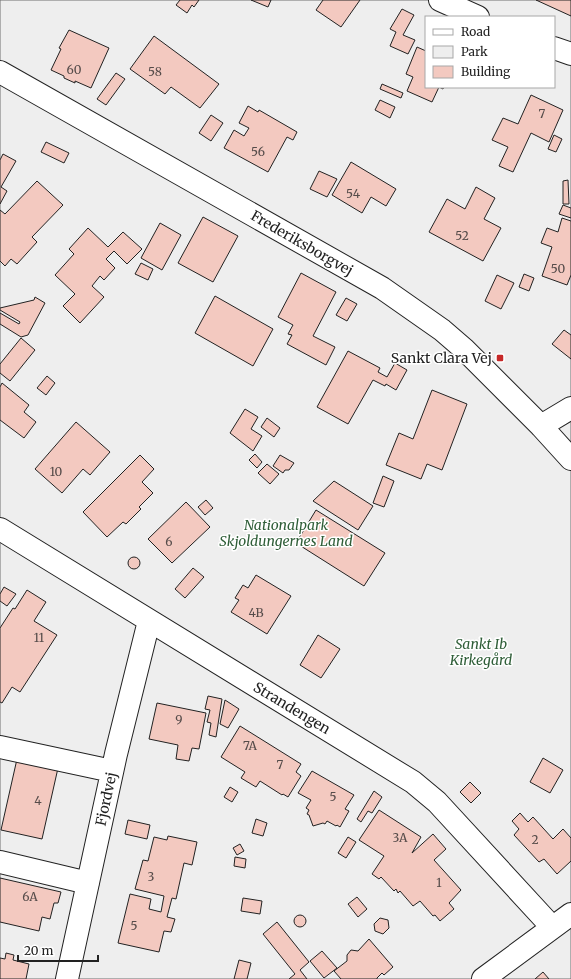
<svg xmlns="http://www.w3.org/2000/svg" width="571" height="979" font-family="Merriweather,serif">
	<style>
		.green { fill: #eee; stroke: #6f6f6f; fill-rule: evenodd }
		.building { fill: #f3c9c0; stroke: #222 }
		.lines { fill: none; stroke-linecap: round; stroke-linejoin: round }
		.minor-casing { stroke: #222; stroke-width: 24 }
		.minor { stroke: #fff; stroke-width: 22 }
		.poi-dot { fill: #c62828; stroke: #fff; stroke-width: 1.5 }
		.labels { text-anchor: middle; stroke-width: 3; stroke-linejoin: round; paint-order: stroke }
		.number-label { font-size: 12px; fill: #564c4a }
		.street-label { font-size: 14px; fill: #222; stroke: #fff }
		.poi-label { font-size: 14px; fill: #222; stroke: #fff; text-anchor: end }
		.park-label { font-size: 14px; font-style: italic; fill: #2f5e38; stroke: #fff }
	</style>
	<rect width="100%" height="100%" fill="#fff"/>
	<path class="green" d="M0,0h571v979h-571zM426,17h128v70h-128z"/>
	<path class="building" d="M180,0h19l-5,7 -2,-2 -5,8 -11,-8z
		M251,0h20l-3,7z
		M323,0h37l-19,27 -25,-17z
		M536,0h35v16z
		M402,9l12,6 -11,20 12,5 -7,14 -18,-8 6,-14 -6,-3z
		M69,30l40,18 -18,40 -16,-7v2l-11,-5v-2l-13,-6 10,-21 -2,-1z
		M154,36l65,48 -19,24 -29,-21 -6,7 -35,-25z
		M417,47l9,4v36h18l-1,2 -4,-2 -7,15 -25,-11 6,-14 -7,-3z
		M116,73l9,6 -19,26 -9,-6z
		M382,84l21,9 -2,5 -21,-9z
		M531,95l32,15 -14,32 -18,-9 -18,39 -14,-6 9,-19 -16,-7 11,-22 15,6z
		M380,100l15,7 -5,11 -15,-8z
		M248,106l10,6 1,-2 38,22 -4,8 -6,-3 -19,35 -44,-24 10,-18 10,6 5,-8 -10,-5z
		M211,115l12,8 -12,18 -12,-8z
		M554,135l8,4 -6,13 -8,-3z
		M46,142l23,11 -5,10 -23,-11z
		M3,154l13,7 -15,26 6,4 -7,13v-44z
		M351,162l45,27 -10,17 -15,-9 -9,16 -30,-18z
		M319,171l18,8 -10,18 -17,-8z
		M568,180l1,24h-6v-23z
		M37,181l26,24 -31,32 5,5 -20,22 -6,-5 -6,7 -5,-5v-51l5,4z
		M476,187l19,11 -11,21 17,9 -18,33 -54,-29 18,-33 18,10z
		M563,205l8,3v10l-12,-4z
		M203,217l35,19 -25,46 -35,-19z
		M562,218l9,3v54l-4,10 -25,-9 10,-29 -11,-4 6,-15 11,4z
		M160,223l21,12 -19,35 -21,-12z
		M88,228l20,19 15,-15 19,17 -15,15 -13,-13 -8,8 9,9 -11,12 -4,-4 -8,10 12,11 -24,26 -17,-17 12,-12 -20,-19 19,-21 -5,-5z
		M141,263l12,6 -5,11 -13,-6z
		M301,273l35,19 -23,44 22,11 -9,18 -39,-21 5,-9 -4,-1 5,-9 -15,-8z
		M524,274l10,4 -5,13 -10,-4z
		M497,275l17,8 -13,26 -16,-8z
		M215,296l58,33 -20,37 -58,-33z
		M35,297l10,6 -17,32 -7,2 -21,-13v-11l19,11 1,-2 -20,-12v-2l34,-8z
		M346,298l11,6 -10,17 -11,-6z
		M564,330l7,5v24l-19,-15z
		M21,338l14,12 -25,31 -10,-8v-9z
		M348,351l32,17 -2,4 9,5 8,-14 12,7 -11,20 -10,-6 -1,2 -12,-6 -25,44 -31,-17z
		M47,376l8,7 -9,12 -9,-7z
		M2,383l27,22 -5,7 12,10 -12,16 -24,-18v-33z
		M432,390l35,14 -25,66 -15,-6 -6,15 -35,-14 13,-32 14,6z
		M245,409l13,8 -7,12 11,7 -9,15 -23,-18z
		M267,418l13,10 -6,9 -13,-10z
		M76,422l34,30 -20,23 -7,-6 -21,24 -27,-24z
		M255,454l7,8 -5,6 -8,-8z
		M140,455l14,14 -12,13 11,11 -14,14 2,2 -15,15 -3,-2 -16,15 -24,-25z
		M280,455l14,8 -5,7h-4l-2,3 -10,-7z
		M267,464l12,10 -9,10 -12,-11z
		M383,476l11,5 -10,26 -11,-4z
		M334,481l39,25 -15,24 -45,-29z
		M206,500l7,8 -8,7 -7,-8z
		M186,502l24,25 -38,36 -24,-24z
		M316,510l69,43 -21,33 -68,-43z
		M128 563a6 6 0 1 1 12 0a6 6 0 1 1-12 0Z
		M193,568l11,9 -19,21 -10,-9z
		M256,575l35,21 -24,38 -36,-22 8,-12 -4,-2 8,-13 5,3z
		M4,587l12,7 -9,12 -7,-5v-7z
		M27,590l19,12 -12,19 23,14 -37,57 -8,-5 -10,16 -2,-1v-74l13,-20 2,1z
		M318,635l22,14 -19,29 -21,-13z
		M208,696l14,3 -6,38 -7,-2 2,-12 -4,-1 3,-12 -5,-1z
		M225,700l14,9 -11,19 -8,-4z
		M157,703l49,10 -7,36 -7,-1 -3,13 -13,-2 2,-14 -29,-6z
		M240,726l61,38 -5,8 5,4 -13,21 -5,-3 -1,1 -22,-14 -4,6 -15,-9 4,-6 -24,-15z
		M543,758l20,12 -13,23 -20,-11z
		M17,759l41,9 -16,71 -41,-9z
		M312,771l42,24 -9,14 4,2 -9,16 -3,-2 -1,1 -9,-5 -2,3 -2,-1 -10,3 -4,-11 -2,-1 2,-4 -3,-2 5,-8 -13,-7z
		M470,782l11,11 -10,10 -11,-11z
		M230,787l8,5 -6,10 -8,-5z
		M374,791l8,6 -10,16 -4,-2 -7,11 -4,-3z
		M379,810l42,27 -9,16 21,-19 13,15 -12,11 27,30 -12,13 5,6 -14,12 -5,-6 -2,1 -13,-15 -7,5 -13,-15 -2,2 -2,-4 -2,2 -13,-14 -2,2 -7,-5 12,-18 -25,-16z
		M520,813l8,9 5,-5 20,22 10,-10 8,9v23l-14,13 -13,-15 -5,3 -25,-27 5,-6 -7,-8z
		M256,819l11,4 -4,13 -11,-3z
		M128,820l22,5 -3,14 -22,-5z
		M168,836l29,6 -5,23 -8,-2 -8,36 -4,-1 -5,19 8,2 -4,13 -7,-1 -5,21 -41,-9 12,-49 21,5 -2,10 12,3 3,-16 -29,-7 8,-29 5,1 6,-24 13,3z
		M348,837l8,5 -10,16 -8,-5z
		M240,844l4,7 -7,4 -4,-7z
		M235,857l11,2 -1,9 -11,-2z
		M0,878l61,14 -3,11h-4l-4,16 -8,-2 -3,14 -39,-9z
		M357,897l10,12 -9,8 -10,-13z
		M243,898l19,3 -2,13 -19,-3z
		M294 921a6 6 0 1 1 12 0a6 6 0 1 1-12 0Z
		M380,918l8,2 1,8 -6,6 -8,-3 -1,-7z
		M277,922l32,40 -9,8 7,9h-18l6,-5 -32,-40z
		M369,939l24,28 -9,8 -2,-2 -5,5v1h-36l-7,-8 13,-10v-6l4,-5 7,1z
		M322,951l15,17 -13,10 -14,-17z
		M6,953l8,2 -1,5 16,4 -3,15h-26v-21l5,1z
		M239,960l12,3 -4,16h-13z
		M543,972l6,7h-14z"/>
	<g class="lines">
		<g class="minor-casing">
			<path id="minor" d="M440,0l38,17
				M554,48l17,6
				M0,72l382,216 60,42 22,19 77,77 30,33
				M541,426l30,-18
				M0,529l413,253 24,20 115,125
				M0,747l112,24
				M0,862l88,21
				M67,979l49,-225 33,-133
				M483,979l88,-65"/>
		</g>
		<use href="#minor" class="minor"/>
	</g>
	<rect class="poi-dot" x="496" y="354" width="8" height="8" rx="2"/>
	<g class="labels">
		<g class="number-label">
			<text x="74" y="74">60</text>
			<text x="155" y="76">58</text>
			<text x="542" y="118">7</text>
			<text x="258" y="156">56</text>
			<text x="353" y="198">54</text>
			<text x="462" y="240">52</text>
			<text x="558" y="273">50</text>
			<text x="56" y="476">10</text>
			<text x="169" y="546">6</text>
			<text x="256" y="617">4B</text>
			<text x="39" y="642">11</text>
			<text x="179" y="724">9</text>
			<text x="250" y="750">7A</text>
			<text x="280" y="769">7</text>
			<text x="333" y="801">5</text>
			<text x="38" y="805">4</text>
			<text x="400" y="842">3A</text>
			<text x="535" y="844">2</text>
			<text x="151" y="881">3</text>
			<text x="439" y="887">1</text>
			<text x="30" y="901">6A</text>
			<text x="134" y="930">5</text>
		</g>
		<g class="street-label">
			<text transform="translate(302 243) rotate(30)" y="5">Frederiksborgvej</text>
			<text transform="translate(292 708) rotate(31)" y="5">Strandengen</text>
			<text transform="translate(106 799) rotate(-78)" y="5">Fjordvej</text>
		</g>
		<g class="poi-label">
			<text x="492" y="363">Sankt Clara Vej</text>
		</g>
		<g class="park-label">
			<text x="286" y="530">Nationalpark<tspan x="286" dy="16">Skjoldungernes Land</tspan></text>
			<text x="481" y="649">Sankt Ib<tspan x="481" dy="16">Kirkegård</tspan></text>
		</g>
	</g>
	<rect x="425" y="16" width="130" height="72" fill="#ffffff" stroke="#a7a7a7"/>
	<rect x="433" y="29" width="20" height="6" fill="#ffffff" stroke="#a7a7a7"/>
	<text x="461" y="36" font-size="12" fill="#222222">Road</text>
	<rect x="433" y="46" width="20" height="12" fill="#eeeeee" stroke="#a7a7a7"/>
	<text x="461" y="56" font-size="12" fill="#222222">Park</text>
	<rect x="433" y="66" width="20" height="12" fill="#f3c9c0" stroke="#a7a7a7"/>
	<text x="461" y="76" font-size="12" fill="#222222">Building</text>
	<path d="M18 955v6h80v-6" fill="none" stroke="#222222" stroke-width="2"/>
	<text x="24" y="955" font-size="12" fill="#222222" stroke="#ffffff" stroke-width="3" paint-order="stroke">20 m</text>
</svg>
